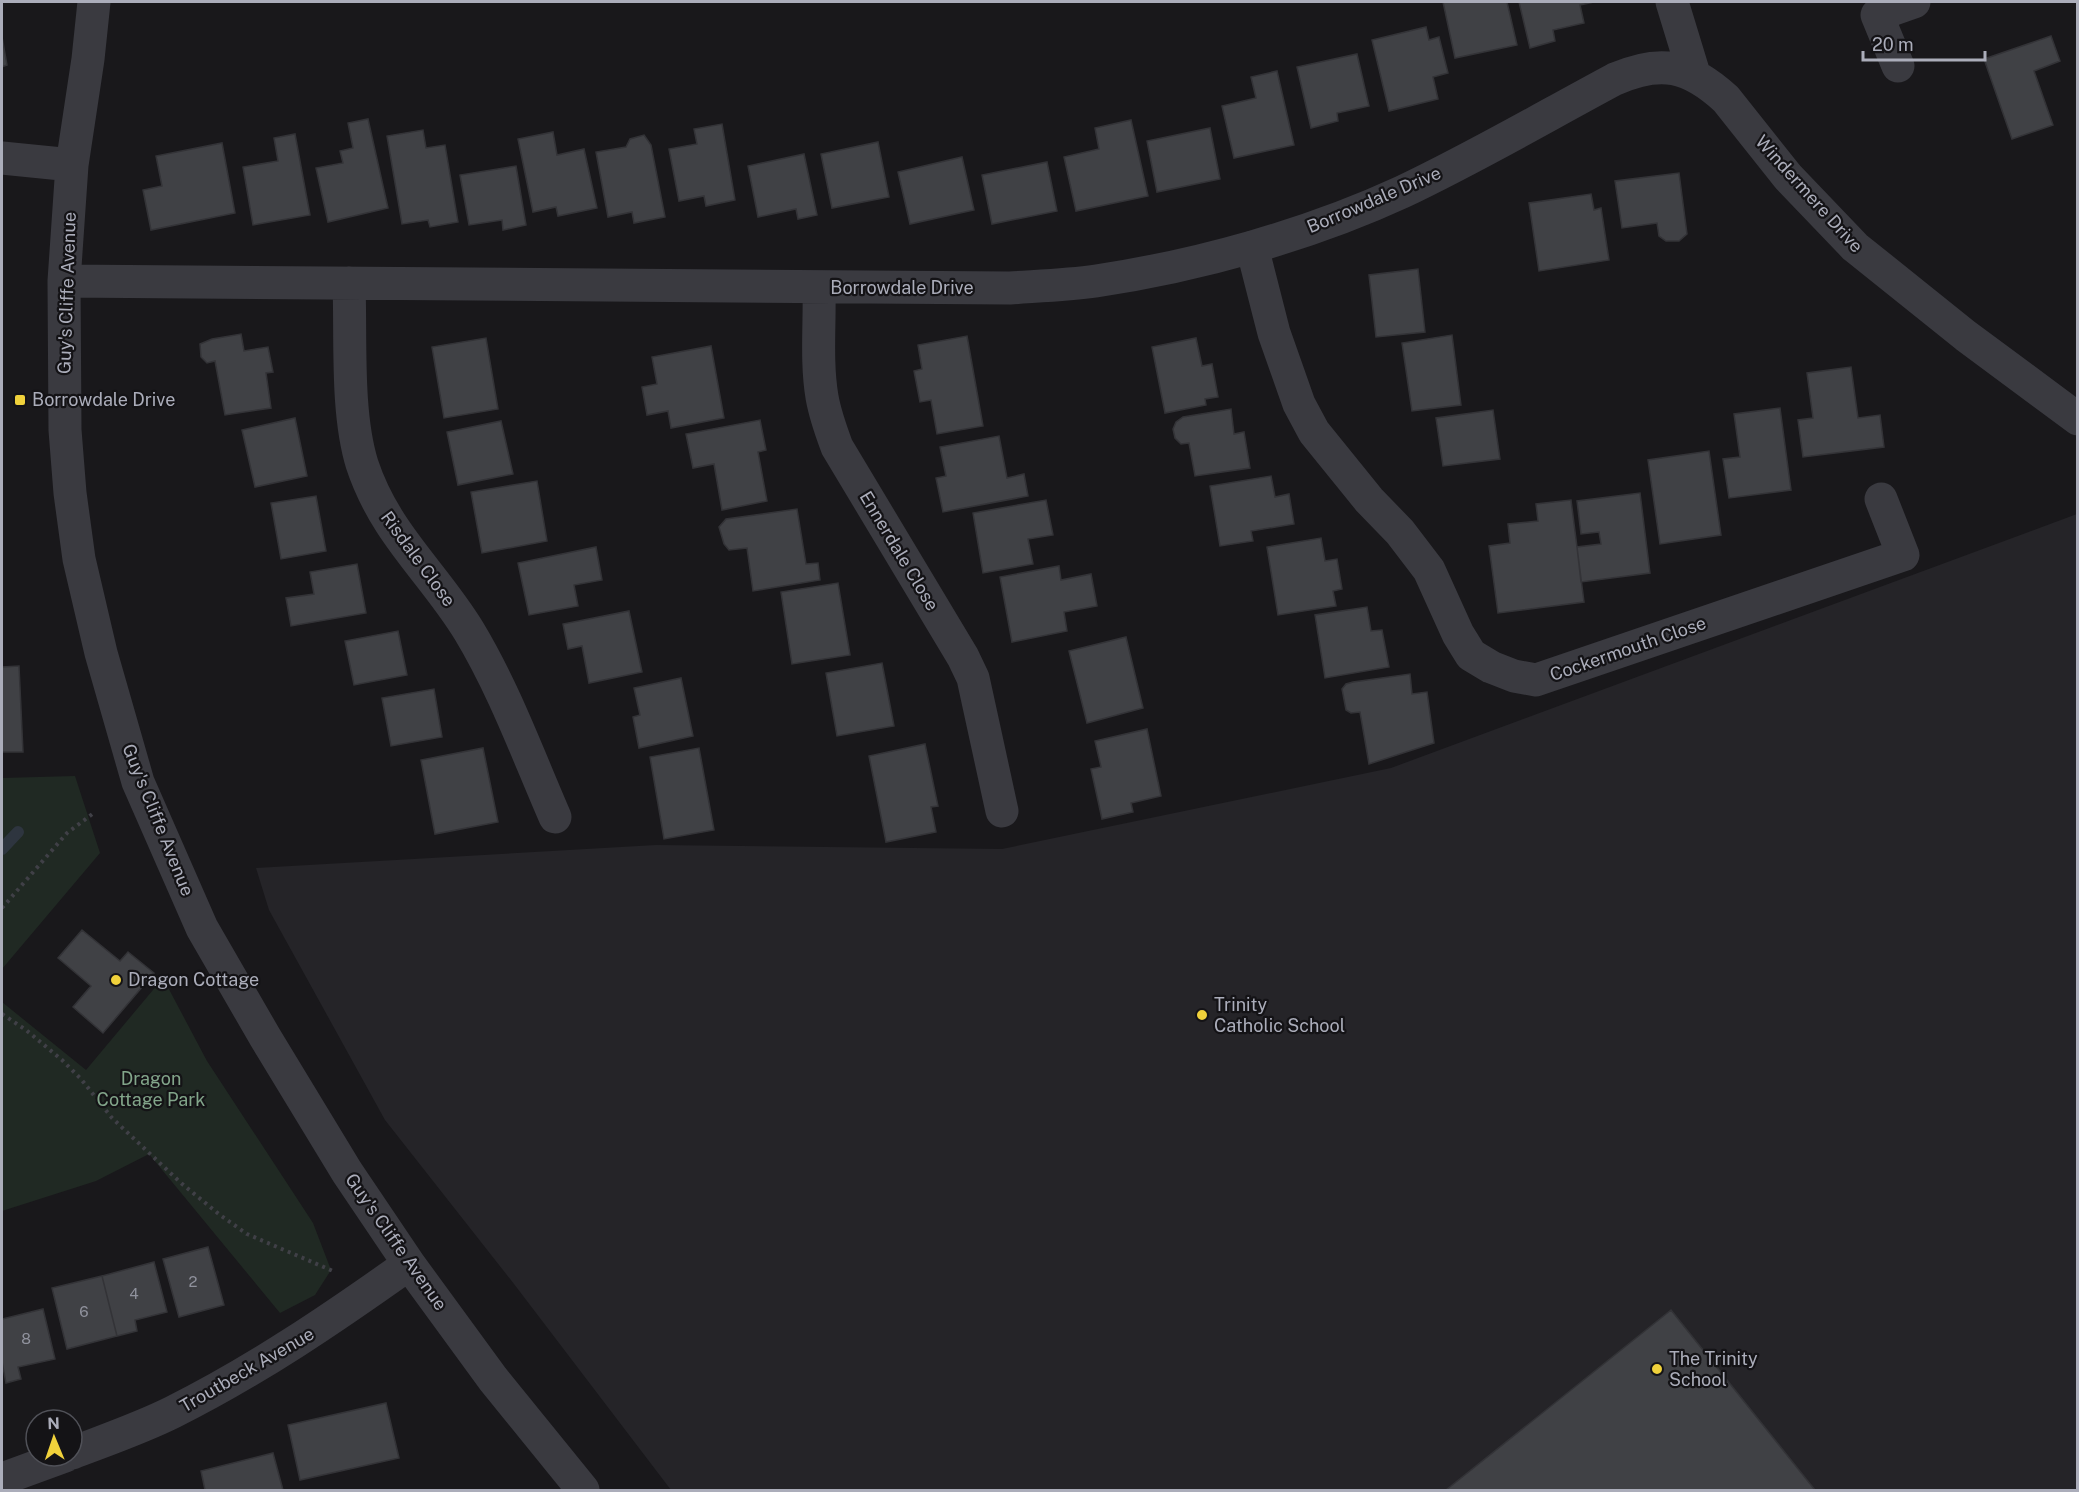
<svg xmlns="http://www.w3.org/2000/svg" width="2079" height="1492" font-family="'Public Sans',sans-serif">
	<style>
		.built { fill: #252428 }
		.green { fill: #202923 }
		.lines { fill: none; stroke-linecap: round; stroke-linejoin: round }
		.stream { stroke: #2e353f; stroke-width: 12 }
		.building { fill: #404145; stroke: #333337; stroke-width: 1.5 }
		.path { stroke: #404047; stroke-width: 4; stroke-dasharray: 3 4.5; stroke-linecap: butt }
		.minor { stroke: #3a3a40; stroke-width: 33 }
		.poi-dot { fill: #f0d13b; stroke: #141316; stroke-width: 2 }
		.labels { text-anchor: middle; stroke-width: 4.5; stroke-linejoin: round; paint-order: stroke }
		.number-label { font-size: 15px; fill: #90929d }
		.street-label { font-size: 18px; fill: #abadba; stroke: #141316 }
		.poi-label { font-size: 18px; fill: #abadba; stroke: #141316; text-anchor: start }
		.park-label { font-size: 18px; fill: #82a58a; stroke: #141316 }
	</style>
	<rect width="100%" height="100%" fill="#19181b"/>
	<path class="built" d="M2077,514v976h-1406l-157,-206 -129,-164 -116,-210 -13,-42 400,-23 346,4 389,-81z"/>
	<path class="green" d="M75,776l25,77 -98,116v-191z
		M163,978l44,83 106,162 18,47 -16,25 -35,18 -131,-159 -53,27 -94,30v-209l84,68z"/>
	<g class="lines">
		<path class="stream" d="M2,849l16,-17"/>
	</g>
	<path class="building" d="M1443,2h64l10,43 -62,13z
		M1519,2h75l-14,3 4,18 -31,7 2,11 -25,7z
		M1426,27l3,13 10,-3 9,36 -15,4 5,22 -49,12 -17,-71z
		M2051,36l9,25 -26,10 19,54 -41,14 -28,-80z
		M2,37l5,28 -5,2z
		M1357,54l12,52 -32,7 1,8 -27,7 -14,-61z
		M1277,71l17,74 -60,13 -12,-52 34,-8 -5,-21z
		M368,119l20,89 -60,14 -12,-54 27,-5 -3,-12 13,-3 -5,-25z
		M1131,120l17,76 -72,15 -12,-54 35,-8 -4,-21z
		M722,124l13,76 -29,6 -2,-10 -25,5 -10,-52 28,-5 -3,-15z
		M1210,128l10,51 -63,13 -10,-51z
		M423,130l3,18 19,-3 13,77 -28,5 -2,-7 -26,4 -15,-88z
		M553,132l4,23 27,-6 13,59 -39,8 -2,-9 -23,5 -15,-73z
		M295,134l15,81 -57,10 -10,-58 35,-6 -4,-23z
		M644,135l7,10 14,72 -31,6 -2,-11 -24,5 -12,-65 30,-5 4,-8z
		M878,142l11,55 -57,11 -11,-54z
		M222,143l13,70 -84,17 -8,-40 19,-4 -6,-30z
		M804,154l13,61 -19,4 -2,-10 -38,8 -10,-51z
		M962,157l12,53 -64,14 -12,-52z
		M1047,162l10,49 -65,13 -10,-49z
		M516,166l10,59 -23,5 -1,-10 -33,5 -9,-50z
		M1679,173l8,61 -8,7h-13l-7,-5 -2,-13 -35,5 -7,-47z
		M1591,194l3,16 7,-2 8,52 -70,11 -10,-68z
		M1418,269l7,63 -49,5 -7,-62z
		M241,334l3,17 24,-4 5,25 -7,1 5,35 -46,7 -10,-54 -8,2 -6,-6 -1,-13 12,-5z
		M1452,335l9,70 -49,6 -10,-68z
		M967,336l16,90 -46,8 -6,-34 -11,2 -6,-31 8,-2 -4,-24z
		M486,338l12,71 -54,9 -12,-71z
		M1196,338l6,28 10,-2 6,33 -13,2 1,6 -41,8 -13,-66z
		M711,346l13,72 -53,10 -3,-17 -21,4 -5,-28 15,-3 -5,-27z
		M1851,367l7,51 22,-3 4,32 -81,10 -5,-37 15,-2 -6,-45z
		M1780,408l11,82 -62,8 -6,-39 17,-2 -6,-43z
		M1231,409l3,25 10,-2 6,36 -55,8 -6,-33 -8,1 -6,-6 -2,-9 3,-7 7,-5z
		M1493,410l7,49 -57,7 -7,-48z
		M295,418l12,58 -52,11 -13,-57z
		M760,420l6,30 -8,2 9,49 -45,9 -8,-46 -21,4 -7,-34z
		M501,421l12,53 -55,11 -11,-53z
		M999,436l8,42 17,-4 4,22 -85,16 -7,-34 10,-2 -6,-29z
		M1709,451l12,84 -61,9 -12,-84z
		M1271,476l4,21 14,-3 5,30 -43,7 2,10 -33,5 -10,-60z
		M537,481l10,60 -65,12 -11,-61z
		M1640,493l10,80 -69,9 -4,-35 24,-3 -2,-12 -18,2 -4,-33z
		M316,496l10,55 -45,8 -10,-56z
		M1046,500l7,35 -25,4 5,25 -50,9 -10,-60z
		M1571,500l13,102 -86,11 -9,-67 21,-3 -2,-19 30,-3 -2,-17z
		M797,509l9,55 12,-1 2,17 -67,11 -6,-43 -18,2 -5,-6 -5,-17 7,-8z
		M1321,538l4,23 12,-2 5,30 -9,2 3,15 -58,9 -11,-68z
		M596,547l6,33 -28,5 4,21 -49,9 -11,-52z
		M357,564l9,49 -75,13 -5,-28 28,-4 -4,-22z
		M1059,566l2,14 30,-6 6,32 -33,6 3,19 -55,11 -12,-65z
		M838,583l12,72 -58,9 -11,-72z
		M1367,607l4,24 11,-1 7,37 -64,11 -10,-63z
		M629,611l13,61 -53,11 -7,-37 -14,3 -5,-25z
		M398,631l9,44 -53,10 -9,-44z
		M1126,637l17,71 -56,15 -18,-72z
		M882,663l12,63 -57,10 -11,-63z
		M19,666l4,86h-21v-85z
		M1410,674l2,20 15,-2 7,51 -65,21 -9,-52 -9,1 -5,-3 -4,-21 4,-5 7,-2z
		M681,678l12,58 -54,12 -6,-31 7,-2 -6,-27z
		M434,689l8,48 -51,9 -9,-48z
		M1147,729l14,67 -30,7 2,9 -31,7 -11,-50 10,-2 -6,-26z
		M925,744l13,62 -7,1 5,25 -50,10 -17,-86z
		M483,748l15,74 -63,12 -14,-74z
		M699,748l15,82 -50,9 -14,-82z
		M82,930l38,31 8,-9 26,21 -51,60 -30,-26 18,-21 -33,-28z
		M208,1247l16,58 -45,12 -16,-58z
		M154,1262l13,50 -32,8 2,11 -20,5 -15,-60z
		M102,1276l15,60 -50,13 -15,-61z
		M43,1309l12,50 -37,8 3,12 -15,4 -4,-21v-43z
		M1671,1310l144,180h-369z
		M386,1403l13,55 -99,22 -12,-55z
		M273,1453l10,37h-78l-4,-19z"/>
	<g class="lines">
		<path class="path" d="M2,908l65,-75 28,-21
			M2,1014l24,16 36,30 19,19 31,39 69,65 39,32 27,19 86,37"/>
		<path class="minor" d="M94,2l-6,57 -16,106 -8,116 1,149 5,63 9,66 22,94 37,129 64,146 63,109 82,135 62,92 84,115 90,111
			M1672,2l22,72
			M1898,66l-21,-51 37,-13
			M2,158l70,7
			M1252,247l22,86 25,71 15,28 55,68 31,32 29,38 29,64 13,21 20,12 23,9 22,4 367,-125 -22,-56
			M64,281l946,7c29,-2 58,-3 86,-7 101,-15 213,-46 306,-89 72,-34 142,-75 213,-113 46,-20 74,-14 111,20l62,78 67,70 111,89 112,83
			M349,283c2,55 -3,129 13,181 23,70 71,108 107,167 35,58 59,124 86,186
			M819,288c1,36 -3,73 3,109 3,17 9,34 15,50l126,210 10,21 29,133
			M72,1453c34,-13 69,-25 101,-41 84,-42 160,-94 236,-148
			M2,1479l63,-23"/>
	</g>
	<g class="poi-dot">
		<rect x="14" y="394" width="12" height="12" rx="3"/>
		<circle cx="116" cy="980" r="6"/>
		<circle cx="1202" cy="1015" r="6"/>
		<circle cx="1657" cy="1369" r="6"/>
	</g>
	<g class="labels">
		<g class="number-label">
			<text x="193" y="1287">2</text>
			<text x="134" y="1299">4</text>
			<text x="84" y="1317">6</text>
			<text x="26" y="1344">8</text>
		</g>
		<g class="street-label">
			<text transform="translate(1809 194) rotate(48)" y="6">Windermere Drive</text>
			<text transform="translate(1374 200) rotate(-23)" y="6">Borrowdale Drive</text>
			<text x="902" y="294">Borrowdale Drive</text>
			<text transform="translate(67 293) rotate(-88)" y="6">Guy's Cliffe Avenue</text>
			<text transform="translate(899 551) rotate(59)" y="6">Ennerdale Close</text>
			<text transform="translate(418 559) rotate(54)" y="6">Risdale Close</text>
			<text transform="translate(1628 649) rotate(-19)" y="6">Cockermouth Close</text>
			<text transform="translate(158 820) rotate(68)" y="6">Guy's Cliffe Avenue</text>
			<text transform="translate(396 1242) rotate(55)" y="6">Guy's Cliffe Avenue</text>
			<text transform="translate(247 1370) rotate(-30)" y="6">Troutbeck Avenue</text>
		</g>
		<g class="poi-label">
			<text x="32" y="406">Borrowdale Drive</text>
			<text x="128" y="986">Dragon Cottage</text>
			<text x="1214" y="1011">Trinity<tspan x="1214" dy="21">Catholic School</tspan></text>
			<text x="1669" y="1365">The Trinity<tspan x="1669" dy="21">School</tspan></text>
		</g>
		<g class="park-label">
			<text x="151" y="1085">Dragon<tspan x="151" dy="21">Cottage Park</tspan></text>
		</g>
	</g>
	<rect width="2079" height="1492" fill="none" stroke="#abadba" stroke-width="6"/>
	<g transform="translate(54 1438) rotate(358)"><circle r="28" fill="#141316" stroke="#505158" stroke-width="1.5"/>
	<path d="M0-4.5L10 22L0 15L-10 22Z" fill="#f0d13b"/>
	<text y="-9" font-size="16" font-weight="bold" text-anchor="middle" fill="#abadba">N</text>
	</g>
	<path d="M1863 51v9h122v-9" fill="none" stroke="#abadba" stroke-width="3"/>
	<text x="1872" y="51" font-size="18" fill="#abadba" stroke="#141316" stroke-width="4.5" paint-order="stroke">20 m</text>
</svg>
